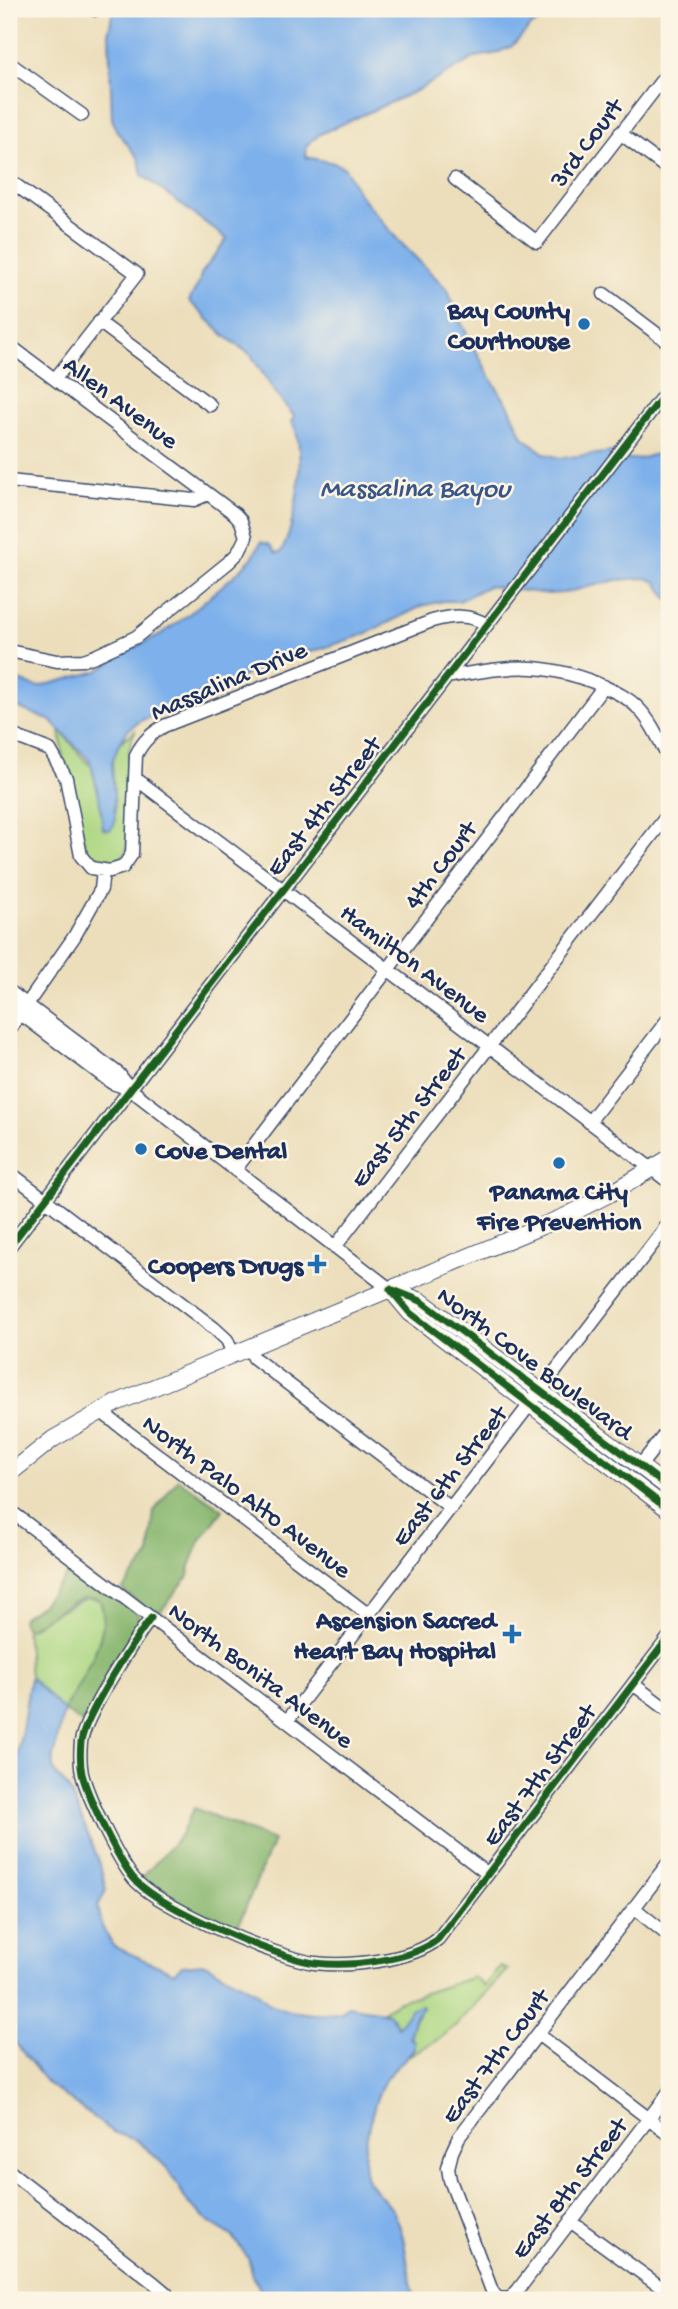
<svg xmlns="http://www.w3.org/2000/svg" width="678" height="2309" font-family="'Gochi Hand',sans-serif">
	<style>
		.green { fill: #add783; stroke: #648370; stroke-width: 2 }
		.forest { fill: #8ab871; stroke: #527468; stroke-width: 2 }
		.water { fill: #7eb1eb; stroke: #4c70a4; stroke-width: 2 }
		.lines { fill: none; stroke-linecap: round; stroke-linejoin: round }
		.minor-casing { stroke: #3a496c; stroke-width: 15 }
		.major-casing { stroke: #3a496c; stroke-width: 18 }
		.minor { stroke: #fff; stroke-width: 12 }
		.major { stroke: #fff; stroke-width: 16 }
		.cycleway-casing { stroke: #fcf5e5; stroke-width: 11 }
		.cycleway { stroke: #1b5e20; stroke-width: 7 }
		.poi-dot { fill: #1f6fb2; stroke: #fcf5e5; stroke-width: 2.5 }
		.labels { text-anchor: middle; stroke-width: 5; stroke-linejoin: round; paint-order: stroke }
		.street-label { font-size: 26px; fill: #1b2f5e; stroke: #fcf5e5 }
		.poi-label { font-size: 26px; font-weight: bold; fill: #1b2f5e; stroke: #fcf5e5; text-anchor: end }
		.water-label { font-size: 28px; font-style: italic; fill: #395688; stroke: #fcf5e5 }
	</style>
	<rect width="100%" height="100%" fill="#fcf5e5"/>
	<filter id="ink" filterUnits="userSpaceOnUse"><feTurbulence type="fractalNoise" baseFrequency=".0143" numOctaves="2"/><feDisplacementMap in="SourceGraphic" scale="14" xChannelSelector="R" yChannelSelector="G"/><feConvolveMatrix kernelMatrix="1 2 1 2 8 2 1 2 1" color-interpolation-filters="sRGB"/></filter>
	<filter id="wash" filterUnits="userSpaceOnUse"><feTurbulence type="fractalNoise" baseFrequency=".00686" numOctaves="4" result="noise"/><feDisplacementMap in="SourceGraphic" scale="28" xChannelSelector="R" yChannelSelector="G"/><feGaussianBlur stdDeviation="1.57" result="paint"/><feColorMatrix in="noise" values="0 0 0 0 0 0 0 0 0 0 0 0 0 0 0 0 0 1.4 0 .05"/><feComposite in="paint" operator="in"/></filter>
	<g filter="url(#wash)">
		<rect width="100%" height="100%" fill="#ecdebb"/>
		<path class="green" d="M136,730c-14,17 -8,95 -9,121 -15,21 -34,21 -42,-5l-21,-80 -4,-35c13,11 20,30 36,37l17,-20z
			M90,1596l10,4c14,35 -21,80 -36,111l-34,-34 -4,-48 11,-4 7,-7z
			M500,1966l8,3 -53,57 -21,16 -24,13 4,-7c-6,-12 -4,-25 6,-36l-22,15 -7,-11 -8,-5 1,-1 13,-8 76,-25 11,9z"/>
		<path class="forest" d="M178,1479l45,31 -23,31 -10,25 -2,10 -31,40 -35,-26 27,-34 5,-45z
			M75,1566l62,47 4,9 -58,101 -19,-12c15,-31 50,-76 36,-111 -26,-9 -51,20 -74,29l-4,-8 1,-4 19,-13z
			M194,1808l79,33 -37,90 -44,-19 -52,-32 40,-44z"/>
		<path class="water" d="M113,9h436l-2,10 -16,7 -20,21 -17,7 -18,3 -60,34 -96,43 -13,11 -1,12 28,6 11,5 14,26 39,46 50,50 8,23 34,64 20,31 13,29 22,17 16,4 52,-6 11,7h15l30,-9v150l-14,-19 -10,-3 -28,2 -54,13 -15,1 -60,-8 -29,15h-16l-21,5 -59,29 -52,17 -32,6 -74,38 -63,24 -14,10 -8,12 -8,20 3,51 -1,12 -4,5 -7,-1 -4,-33 -9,-35 -39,-40 -34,-14 -8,-1v-28l29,9 60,-16 27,-19 35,-17 28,-20 48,-41 16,-16 9,-16 9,3 6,8 5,-1c15,-24 27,-105 11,-130l2,-6 -18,-22 -25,-39 -26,-19 -36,-35 10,-18 2,-9 26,-35 -85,-64 -3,-16 -23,-29 -4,-11 -3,-88z
			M30,1677l34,34 -11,46v10l3,8 13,13 30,73 7,29 -8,16 4,20 11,20 61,27 8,-7 23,-2 52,28 13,12 19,7 24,3 29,-2 6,-6 40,7 10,14 13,-18 9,-4 3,2 -9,11 -5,20 5,3v7c-8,12 -21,20 -29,32 -11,19 -27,78 -18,98 7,15 23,23 29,39 12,26 10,56 20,83h-150l-13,-24 -5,-18 -16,-22 -21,-13 -22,-19 -22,-36 -20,-19 -11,-9 -23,-8 -66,-49 -38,-48v-241l13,-63z"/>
	</g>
	<g filter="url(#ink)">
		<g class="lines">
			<g class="minor-casing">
				<path id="minor" d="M93,9l2,1
					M9,63l73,52
					M620,133l49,37
					M455,179l82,63 132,-171
					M9,180l128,94 -82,105
					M604,294l65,49
					M99,322l111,83
					M9,345l226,169 6,7 5,16 -8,16 -9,9 -93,75 -41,19 -12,4 -26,1 -48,-10
					M9,481l185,19 14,-6
					M447,677c59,-10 91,-17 149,6 15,7 31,13 42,25 14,14 22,34 31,51
					M9,734l41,16 16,28 15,78 10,12 19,3 13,-4 9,-13 4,-99c7,-14 15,-21 28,-29l268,-105c20,-5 37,-8 55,4
					M135,778l534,404
					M9,991l110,83 11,15 260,200
					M9,1005l103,78 18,6
					M9,1030l65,-93 27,-48 2,-18
					M589,1122l80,-104
					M235,1170l369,-484
					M9,1172l205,156 13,12 6,14
					M9,1247l660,-859
					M335,1247l334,-434
					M249,1347l5,11 197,150
					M100,1411l269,204
					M640,1466l29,-37
					M9,1510l479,364
					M151,1618c-18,24 -66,97 -70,124 -1,11 -1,22 1,32 6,23 39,93 55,108 27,27 140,76 178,81 33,4 97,-2 123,-24l231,-302
					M633,1684l36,27
					M287,1721l382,-498
					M669,1862l-210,275 -7,15 -4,16 2,12 42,111 5,7 13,1 8,-9 151,-198
					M634,1908l35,28
					M539,2035l130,99
					M9,2171l145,112 12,10 -6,7
					M570,2221l99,72"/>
			</g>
			<g class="major-casing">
				<path id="major" d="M390,1289l20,24 259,197
					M392,1290l29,11 248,187
					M9,1474l44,-35 63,-36 450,-187 49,-25 54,-33"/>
			</g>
			<use href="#minor" class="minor"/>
			<use href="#major" class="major"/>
			<g class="cycleway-casing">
				<path id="cycleway" d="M9,1247l660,-859
					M390,1289l20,24 259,197
					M393,1290l28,11 248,187
					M151,1618c-18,24 -66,97 -70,124 -1,11 -1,22 1,32 6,23 39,93 55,108 27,27 140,76 178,81 33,4 97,-2 123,-24l231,-302"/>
			</g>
			<use href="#cycleway" class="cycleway"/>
		</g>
	</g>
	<g class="poi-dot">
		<circle cx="584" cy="324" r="7"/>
		<circle cx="141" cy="1149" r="7"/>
		<circle cx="559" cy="1163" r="7"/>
		<path d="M313.5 1253.5h7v7h7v7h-7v7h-7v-7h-7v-7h7z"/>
		<path d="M508.5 1623.5h7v7h7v7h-7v7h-7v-7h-7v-7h7z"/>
	</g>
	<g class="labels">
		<g class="street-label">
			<text transform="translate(585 142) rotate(-53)" y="9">3rd Court</text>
			<text transform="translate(122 401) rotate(37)" y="9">Allen Avenue</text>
			<text transform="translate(228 679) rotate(-23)" y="9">Massalina Drive</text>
			<text transform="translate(322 805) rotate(-52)" y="9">East 4th Street</text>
			<text transform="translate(439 864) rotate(-53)" y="9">4th Court</text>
			<text transform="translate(416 962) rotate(37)" y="9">Hamilton Avenue</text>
			<text transform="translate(407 1116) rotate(-52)" y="9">East 5th Street</text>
			<text transform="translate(536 1362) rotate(37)" y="9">North Cove Boulevard</text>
			<text transform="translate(448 1475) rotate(-52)" y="9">East 6th Street</text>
			<text transform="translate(248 1495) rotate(37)" y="9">North Palo Alto Avenue</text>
			<text transform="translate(262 1674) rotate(37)" y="9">North Bonita Avenue</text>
			<text transform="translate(538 1774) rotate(-53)" y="9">East 7th Street</text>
			<text transform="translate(494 2055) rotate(-53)" y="9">East 7th Court</text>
			<text transform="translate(568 2187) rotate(-52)" y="9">East 8th Street</text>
		</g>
		<g class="poi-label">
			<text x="570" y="318">Bay County<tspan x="570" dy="30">Courthouse</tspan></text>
			<text x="155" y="1158" text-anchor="start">Cove Dental</text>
			<text x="559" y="1199" text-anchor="middle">Panama City<tspan x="559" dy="30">Fire Prevention</tspan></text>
			<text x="303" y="1273">Coopers Drugs</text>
			<text x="496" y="1628">Ascension Sacred<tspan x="496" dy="30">Heart Bay Hospital</tspan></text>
		</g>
		<g class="water-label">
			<text x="415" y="496">Massalina Bayou</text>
		</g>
	</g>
	<rect width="678" height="2309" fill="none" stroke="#fcf5e5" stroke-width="35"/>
</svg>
